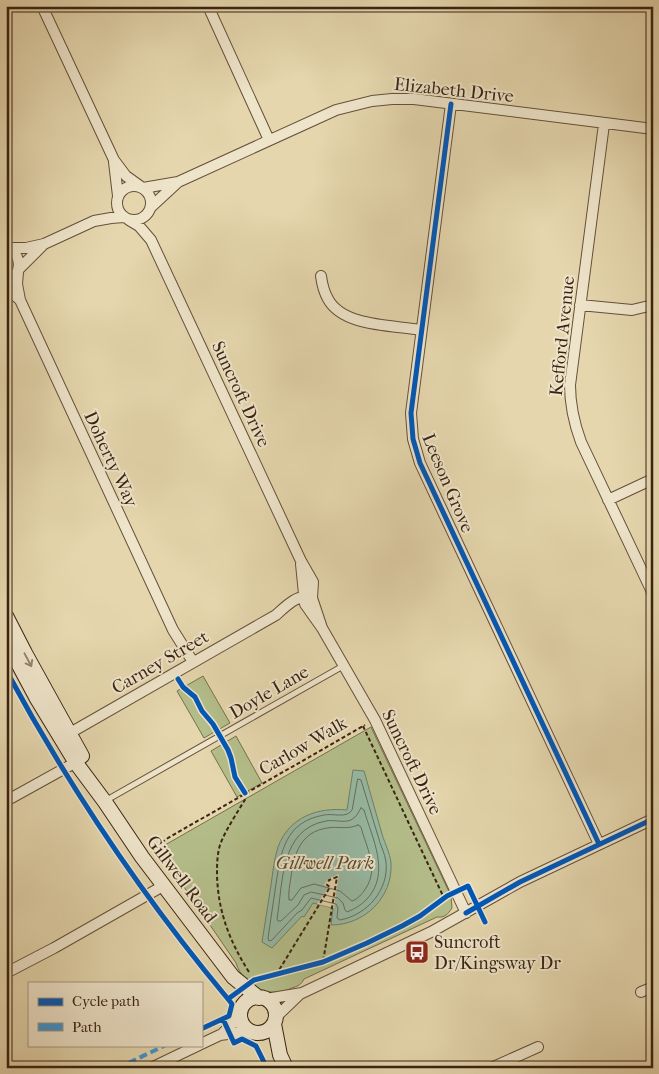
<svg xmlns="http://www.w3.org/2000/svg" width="659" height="1074" font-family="'IM FELL French Canon',serif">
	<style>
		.green { fill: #b4be8a; stroke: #76704e }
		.water { fill: #97baa4; stroke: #717e6a }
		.pier { fill: #e5d6ad }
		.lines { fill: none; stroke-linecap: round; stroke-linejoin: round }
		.shore { stroke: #686e5b; stroke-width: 1 }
		.lane-casing { stroke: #645039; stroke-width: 7 }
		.street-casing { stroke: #645039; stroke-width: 12 }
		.secondary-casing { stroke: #392312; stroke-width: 16 }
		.path { stroke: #392312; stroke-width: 2; stroke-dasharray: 4 2.5; stroke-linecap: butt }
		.lane { stroke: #eee4ca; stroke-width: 5 }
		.street { stroke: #eee4ca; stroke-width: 10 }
		.secondary { stroke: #eee4ca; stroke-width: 14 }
		.quiet { stroke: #3e95d3; stroke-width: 4; stroke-dasharray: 8 4; stroke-linecap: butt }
		.cycleway-casing { stroke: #eee4ca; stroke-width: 8 }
		.cycleway { stroke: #0057b8; stroke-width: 5 }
		.oneway { stroke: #94846e }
		.labels { text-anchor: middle; stroke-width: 4; stroke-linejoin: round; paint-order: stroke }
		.street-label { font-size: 18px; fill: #392312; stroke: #eee4ca }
		.park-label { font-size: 18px; font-style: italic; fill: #584a30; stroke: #eee4ca }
		.poi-label { font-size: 18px; fill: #392312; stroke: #eee4ca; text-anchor: start }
	</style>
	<rect width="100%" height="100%" fill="#e5d6ad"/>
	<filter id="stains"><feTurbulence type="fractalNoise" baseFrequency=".004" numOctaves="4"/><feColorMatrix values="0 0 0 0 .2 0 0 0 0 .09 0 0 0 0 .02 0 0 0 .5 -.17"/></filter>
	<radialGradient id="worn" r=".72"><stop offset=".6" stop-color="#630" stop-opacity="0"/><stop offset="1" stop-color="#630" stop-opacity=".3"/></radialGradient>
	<path class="green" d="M203,676l27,47 -26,15 -27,-47z
		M371,727l80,169 1,12c-4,6 -7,10 -15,9l-133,62c-3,6 -6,7 -12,9 -24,11 -48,-1 -56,-25l-78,-114z
		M236,736l26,47 -25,14 -26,-46z"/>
	<path class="water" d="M353,770l11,1c6,21 12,42 18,63 3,10 8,19 9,29 2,35 -27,62 -60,62l2,-17 -20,-5 -9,14 -2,-1 -30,32 -10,-6c3,-19 6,-38 9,-57 2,-13 3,-26 7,-38 11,-30 40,-40 69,-37z"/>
	<path class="pier" d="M339,874l-5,34 -17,-4 11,-16 -4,-3 4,-6z"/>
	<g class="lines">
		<path class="shore" d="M358,779l3,1c6,19 11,37 17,56 2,9 7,17 8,26 3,28 -19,53 -46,58l-3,-2 1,-10 -2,-4 -25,-6 -9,12 -5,3 -25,27 -3,1 -1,-3c3,-18 5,-36 8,-54 5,-33 9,-62 48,-69 9,-2 23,4 28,-5z
			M361,808l3,2c8,28 27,63 3,89 -6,6 -12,10 -20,13l-2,-2 -2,-7 -5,-5 -27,-6 -7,3 -6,10 -17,16h-3l-1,-2c6,-36 3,-90 49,-98 9,-2 22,4 29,-4 3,-3 4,-6 6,-9z
			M358,825l3,2c5,20 18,41 5,61 -4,6 -8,11 -14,13l-12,-10 -26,-7 -13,4 -9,12h-3c-1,-7 1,-16 2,-23 3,-24 10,-45 36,-49 12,-2 20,2 31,-3z"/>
		<g class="lane-casing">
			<path id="lane" d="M105,801l238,-135"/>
		</g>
		<g class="street-casing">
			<path id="street" d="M42,6l72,154 12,16 14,10
				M208,6l61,134
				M451,104l-40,309 2,26 7,24 179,381
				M604,124l-34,261c0,20 4,38 11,57l72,152
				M114,162l4,34
				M117 203a17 17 0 1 1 34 0a17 17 0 1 1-34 0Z
				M143,188l35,-6 158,-72 36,-9 20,-2h22l239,30
				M151,207l27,-25
				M129,220l10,6 12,14 150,321 12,21 -1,16 10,30
				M9,248h17l18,-4 50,-23 17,-3 13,-1
				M19,269l24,-24
				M18,272l-1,12 3,16 153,330 20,32
				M321,276c1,8 3,16 7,23 15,28 65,26 93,31
				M6,281c17,-6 17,-26 1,-33
				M6,288l14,12
				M580,305l52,5 21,-5
				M608,500l45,-21
				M301,564l4,40 17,24 53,92 91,193
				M63,737l213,-122c8,-7 20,-20 32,-18
				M6,801l74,-41
				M6,973l48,-25 109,-62
				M641,992l12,-5
				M266,999l36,-6 129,-61 89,-50 133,-63
				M276,1017l23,-22
				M221,1035l13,-13 7,-10
				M201,1044l19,-9 30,-4
				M151,1068l48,-23
				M491,1068l47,-21"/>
		</g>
		<g class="secondary-casing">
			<path id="secondary" d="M6,616l19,37 57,103
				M6,641l30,56 40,66 29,39 37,55 91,120 26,21
				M240 1015a18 18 0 1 1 36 0a18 18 0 1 1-36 0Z
				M274,1024l6,31 6,13"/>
		</g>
		<path class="path" d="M363,726l81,172
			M245,793l1,5c-9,15 -20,31 -26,47 -3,10 -3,20 -3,30 1,37 13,67 32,97
			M151,850l17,-12 197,-113
			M276,975l54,-88 -3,-2 2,-5 8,-3 -14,85"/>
		<use href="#lane" class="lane"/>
		<use href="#street" class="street"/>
		<use href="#secondary" class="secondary"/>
		<path class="quiet" d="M118,1068l48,-23"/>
		<g class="cycleway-casing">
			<path id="cycleway" d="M451,104l-40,309 2,26 7,24 179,381
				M6,670c63,117 137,227 222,329
				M178,679l5,8 12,10 7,14 11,13 15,26 3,8 4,19 10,16
				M466,913l54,-31 133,-63
				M223,1019l11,24 8,-4 14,7 11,22
				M201,1029l28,-13 3,-12 -4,-5 26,-19 69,-18 44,-19 35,-17 18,-10 27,-20 21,-10 17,36"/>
		</g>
		<use href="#cycleway" class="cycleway"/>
	</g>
	<defs><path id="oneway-shaft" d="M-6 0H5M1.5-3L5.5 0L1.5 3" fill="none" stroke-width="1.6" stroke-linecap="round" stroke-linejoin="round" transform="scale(1.25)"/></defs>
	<use class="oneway" href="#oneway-shaft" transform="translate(28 660) rotate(62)"/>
	<defs>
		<g id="bus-square" transform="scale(1.25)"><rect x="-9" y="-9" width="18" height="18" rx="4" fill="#8f2418" stroke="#eee4ca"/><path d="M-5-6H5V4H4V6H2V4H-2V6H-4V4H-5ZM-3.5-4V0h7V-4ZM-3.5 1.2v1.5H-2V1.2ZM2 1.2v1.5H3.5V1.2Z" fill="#fff"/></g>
	</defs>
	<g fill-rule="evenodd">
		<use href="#bus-square" x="417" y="952"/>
	</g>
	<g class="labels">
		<g class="street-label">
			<text transform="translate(454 90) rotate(6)" y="6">Elizabeth Drive</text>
			<text transform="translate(562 336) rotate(-84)" y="6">Kefford Avenue</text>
			<text transform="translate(241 394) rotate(65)" y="6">Suncroft Drive</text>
			<text transform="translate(111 459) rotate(65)" y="6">Doherty Way</text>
			<text transform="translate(448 483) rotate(67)" y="6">Leeson Grove</text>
			<text transform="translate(160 662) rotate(-30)" y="6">Carney Street</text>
			<text transform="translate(269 692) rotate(-30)" y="6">Doyle Lane</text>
			<text transform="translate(303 746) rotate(-30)" y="6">Carlow Walk</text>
			<text transform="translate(412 762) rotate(64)" y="6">Suncroft Drive</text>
			<text transform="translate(182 879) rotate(53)" y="6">Gillwell Road</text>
		</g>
		<g class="park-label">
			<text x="325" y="869">Gillwell Park</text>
		</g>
		<g class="poi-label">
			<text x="434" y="948">Suncroft<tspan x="434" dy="21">Dr/Kingsway Dr</tspan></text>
		</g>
	</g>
	<rect width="659" height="1074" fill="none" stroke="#e5d6ad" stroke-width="25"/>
	<rect x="8" y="8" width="644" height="1059" fill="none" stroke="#392312" stroke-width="2.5"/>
	<rect x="12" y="12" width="634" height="1049" fill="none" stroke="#392312"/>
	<rect x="28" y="982" width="175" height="65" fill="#eee4ca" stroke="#a69780"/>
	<rect x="38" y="998" width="25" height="8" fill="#0057b8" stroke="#a69780"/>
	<text x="72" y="1006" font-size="15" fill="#392312">Cycle path</text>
	<rect x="38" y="1023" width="25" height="8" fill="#3e95d3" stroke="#a69780"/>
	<text x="72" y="1032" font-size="15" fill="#392312">Path</text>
	<rect width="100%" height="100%" filter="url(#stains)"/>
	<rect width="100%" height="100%" fill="url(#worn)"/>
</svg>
